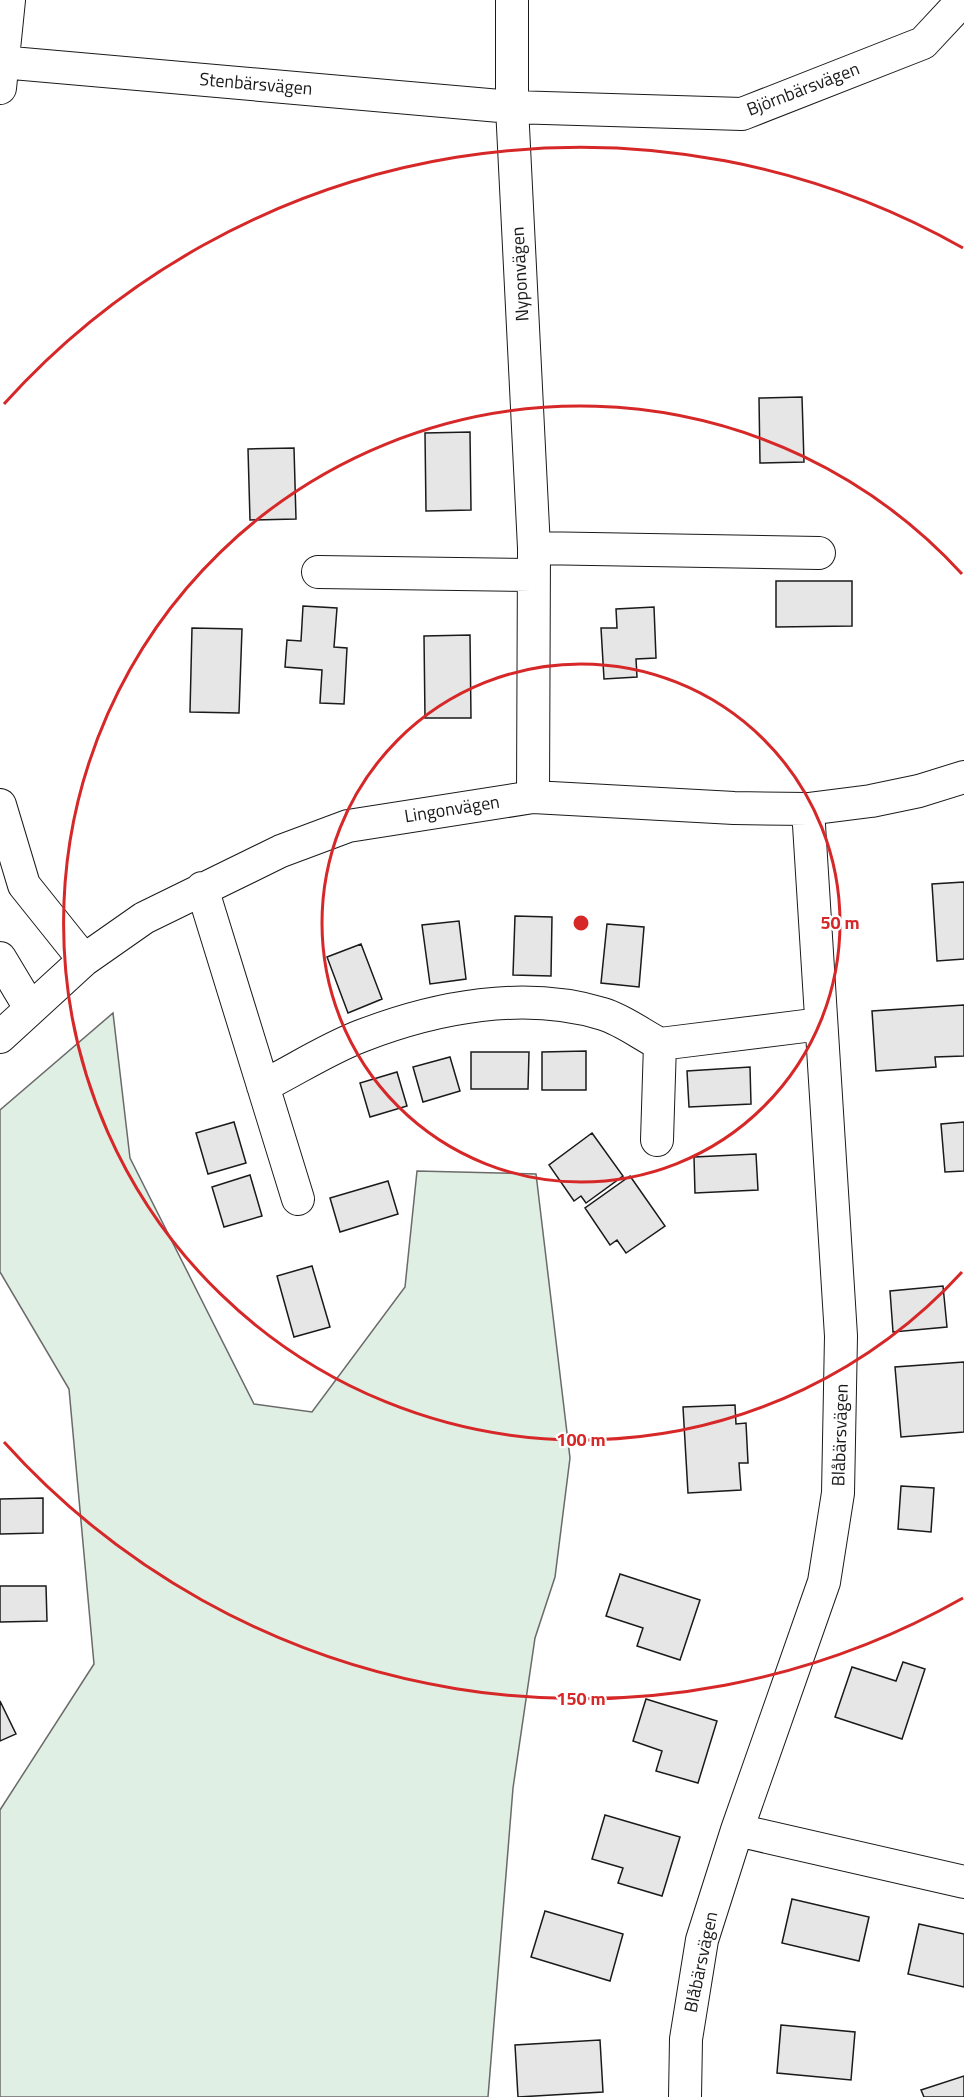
<svg xmlns="http://www.w3.org/2000/svg" width="964" height="2097" font-family="'Titillium Web',sans-serif">
	<style>
		.green { fill: #e0efe3; stroke: #6a6a6a; stroke-width: 1.5 }
		.building { fill: #e6e6e6; stroke: #1a1a1a; stroke-width: 1.5 }
		.lines { fill: none; stroke-linecap: round; stroke-linejoin: round }
		.minor-casing { stroke: #1a1a1a; stroke-width: 34 }
		.minor { stroke: #fff; stroke-width: 32 }
		.ring { fill: none; stroke: #d62828; stroke-width: 3 }
		.labels { text-anchor: middle; stroke-width: 4.5; stroke-linejoin: round; paint-order: stroke }
		.street-label { font-size: 18px; fill: #1a1a1a; stroke: #fff }
		.centre { fill: #d62828; stroke: #fff; stroke-width: 3 }
		.ring-label { font-size: 18px; text-anchor: middle; font-weight: bold; fill: #d62828; stroke: #fff; stroke-width: 4.5; stroke-linejoin: round; paint-order: stroke }
	</style>
	<rect width="100%" height="100%" fill="#fff"/>
	<path class="green" d="M113,1013l17,145 124,246 58,8 93,-125 12,-116 119,3 34,284 -15,119 -20,61 -22,150 -25,309h-488v-287l94,-146 -25,-275 -69,-117v-162z"/>
	<path class="building" d="M802,397l2,65 -44,1 -1,-65z
		M470,432l1,78 -45,1 -1,-78z
		M294,448l2,71 -46,1 -2,-71z
		M776,581h76v45l-76,1z
		M303,606l34,2 -3,39 13,1 -3,56 -24,-1 2,-33 -37,-3 2,-27 14,1z
		M654,607l2,51 -20,1 1,18 -33,2 -3,-51h16l-1,-19z
		M192,628l50,1 -3,84 -49,-1z
		M470,635l1,83h-46l-1,-82z
		M964,882v77l-27,2 -5,-77z
		M515,916l37,1 -1,59 -38,-1z
		M459,921l7,58 -36,5 -8,-59z
		M607,924l37,3 -5,60 -38,-4z
		M361,944l21,55 -34,14 -21,-56z
		M964,1005v51l-29,1 1,10 -60,4 -4,-60z
		M586,1051v39h-44v-38z
		M471,1052h58l-1,37h-57z
		M450,1057l10,34 -37,11 -10,-35z
		M750,1067l1,37 -62,3 -2,-36z
		M397,1072l10,34 -37,11 -10,-34z
		M234,1122l12,41 -38,11 -12,-41z
		M964,1122v49l-19,1 -4,-48z
		M592,1133l31,43 -37,27 -5,-7 -7,5 -25,-36z
		M756,1154l2,36 -63,3 -1,-36z
		M250,1175l12,41 -38,11 -12,-40z
		M630,1176l35,50 -39,27 -9,-13 -7,5 -25,-37z
		M388,1181l10,33 -58,18 -10,-34z
		M312,1266l18,61 -36,10 -17,-61z
		M943,1286l4,41 -54,5 -3,-41z
		M964,1362v70l-63,5 -6,-70z
		M735,1405l1,19 10,-1 2,40h-9l2,27 -53,3 -5,-86z
		M901,1486l33,2 -3,44 -33,-3z
		M43,1498v35l-43,1v-35z
		M620,1574l80,26 -20,60 -43,-14 6,-18 -37,-12z
		M0,1586h46l1,35 -47,1z
		M903,1662l22,7 -23,70 -67,-22 17,-50 44,14z
		M646,1699l71,22 -19,62 -42,-12 6,-20 -29,-10z
		M0,1701l16,33 -16,7z
		M605,1815l75,22 -18,59 -44,-13 5,-15 -31,-9z
		M792,1899l77,18 -10,44 -77,-18z
		M545,1911l78,23 -13,47 -79,-24z
		M919,1924l45,10v53l-56,-13z
		M781,2025l74,7 -4,48 -74,-7z
		M600,2040l3,52 -85,5 -3,-52z
		M964,2076v21h-40l-3,-7z"/>
	<g class="lines">
		<g class="minor-casing">
			<path id="minor" d="M512,0v107l22,441 -1,249
				M0,62l512,45 230,7 181,-71 40,-43
				M0,88l9,-88
				M534,548l285,5
				M318,572l215,3
				M0,805l24,80 60,75
				M202,888l96,311
				M0,958l30,50
				M0,1037l84,-77 60,-42 137,-67 67,-25 185,-29 201,11 74,1 63,-8 48,-10 45,-14
				M660,1044l161,-20
				M263,1086c32,-16 64,-37 98,-50 75,-29 163,-46 242,-22 20,6 39,21 57,30l-3,96
				M737,1830l227,52
				M685,2097l1,-58 16,-99 35,-110 87,-248 14,-89 3,-157 -33,-527"/>
		</g>
		<use href="#minor" class="minor"/>
	</g>
	<g class="ring">
		<circle cx="581" cy="923" r="259"/>
		<path d="M962 1272A517 517 0 1 1 962 574"/>
		<path d="M963 1598A776 776 0 0 1 4 1442M4 404A776 776 0 0 1 963 248"/>
	</g>
	<g class="labels">
		<g class="street-label">
			<text transform="translate(256 84) rotate(5)" y="6">Stenbärsvägen</text>
			<text transform="translate(803 89) rotate(-21)" y="6">Björnbärsvägen</text>
			<text transform="translate(520 274) rotate(-93)" y="6">Nyponvägen</text>
			<text transform="translate(452 809) rotate(-9)" y="6">Lingonvägen</text>
			<text transform="translate(840 1435) rotate(-88)" y="6">Blåbärsvägen</text>
			<text transform="translate(701 1962) rotate(-78)" y="6">Blåbärsvägen</text>
		</g>
	</g>
	<circle cx="581" cy="923" r="9" class="centre"/>
	<g class="ring-label">
		<text x="840" y="929">50 m</text>
		<text x="581" y="1446">100 m</text>
		<text x="581" y="1705">150 m</text>
	</g>
</svg>
